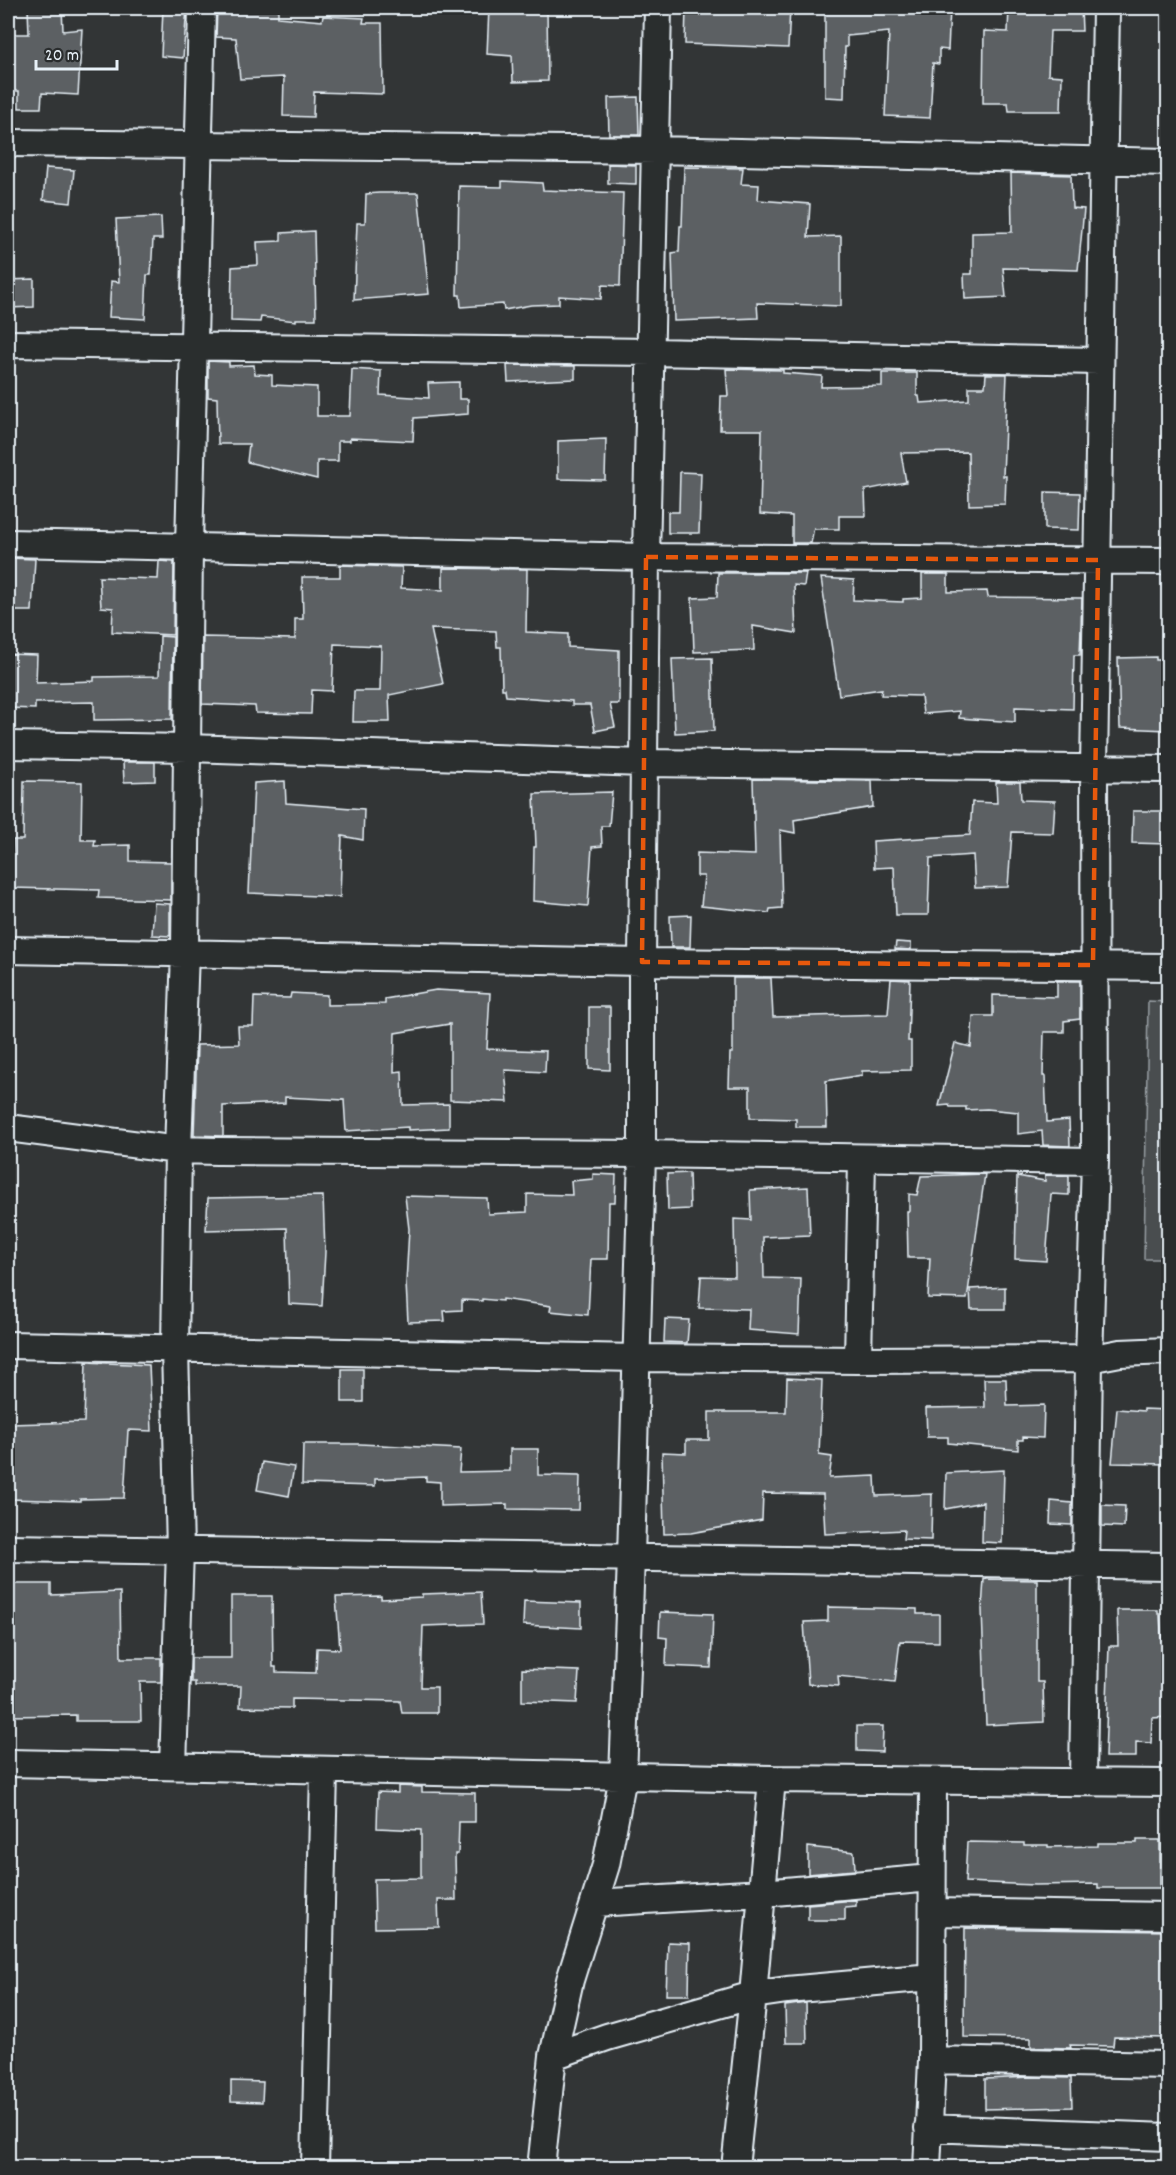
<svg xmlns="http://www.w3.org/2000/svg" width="1176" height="2175" font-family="Dekko,sans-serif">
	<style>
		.green { fill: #494d4f; stroke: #989fa4; stroke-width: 1.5 }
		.building { fill: #5c6063; stroke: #e8f1f8; stroke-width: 1.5 }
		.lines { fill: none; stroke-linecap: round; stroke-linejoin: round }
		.street-casing { stroke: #e8f1f8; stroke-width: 30 }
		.street { stroke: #2a2d2e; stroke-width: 26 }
		.marked { fill: none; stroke: #e8590c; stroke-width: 4.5; stroke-dasharray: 12 8; stroke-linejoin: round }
	</style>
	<rect width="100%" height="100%" fill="#323536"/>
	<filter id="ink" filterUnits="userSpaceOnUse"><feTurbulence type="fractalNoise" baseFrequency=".0167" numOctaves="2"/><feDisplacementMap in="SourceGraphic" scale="12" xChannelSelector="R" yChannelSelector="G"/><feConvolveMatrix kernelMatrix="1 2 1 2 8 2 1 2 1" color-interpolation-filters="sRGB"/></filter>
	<g filter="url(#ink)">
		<path class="green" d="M1148,1001l20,1v257h-24z"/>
		<path class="building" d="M28,8h34l1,23 19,-2 -4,66 -36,-2 -1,15h-22v-17h-11v-57h21z
			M163,8h24l-4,50 -22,-2z
			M217,8h61v9l44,4 1,-5 41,2 -1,5h19l1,71 -69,-2 -1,25 -30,-1 1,-39 -44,2 -4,-41 -20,-1z
			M489,8h58l1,73 -35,1 -1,-26 -25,-2z
			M686,8h104l-2,40 -103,-4z
			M825,8h125l-2,42 -9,-1v15l-6,-1 -3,55 -45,-2 4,-84 -42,4v11h-2l-1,51 -19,-1z
			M1009,8h72l1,23h-32l-2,44 14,1 -1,35h-52l-1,-8h-25l1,-72 24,1z
			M638,97l1,38h-30l-1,-37z
			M608,164l28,1v19l-28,-1z
			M684,167l59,1 -2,16 18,1 -1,15 52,4 -2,33 33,-1v70l-84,-3 1,15 -84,3 -2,-68 7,-1 1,-26h2z
			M46,168l28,2 -3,33 -28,-3z
			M1011,173l60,2 1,33 12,1 -6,61 -75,-2 3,29 -41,2 -1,-25h8v-41l40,-1z
			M502,181l40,2 1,7 80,3 -3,93 -18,-1 -1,14 -42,-3v8l-28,1 -27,5 -1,-6 -42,3 -1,-12h-3l2,-109 43,1z
			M379,193h39l11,101 -75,6 3,-77h8l1,-29z
			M161,217l1,22h-9l-2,36h-4l-2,44 -36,-2 2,-36 8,1 -3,-63z
			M314,231l2,88h-20v2l-35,-4 -1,5 -29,-1 1,-54 26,-2 -1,-23 24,-1v-8z
			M34,279v28l-26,1v-28z
			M208,361l21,1v4l25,-1 1,9 17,1v10l45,2v29h33l2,-47 29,2 -1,24 49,3 -1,-15 31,-1v17h9v15l-54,4 -1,23 -63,-3v3h-12v20h-21v18l-70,-17 2,-18h-31l-1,-46 -9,-1z
			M507,365l68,1v13l-67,3z
			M726,369l57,1v3l39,3 -1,11 61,-1v-13h35v23h2l1,7 49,-3v-13h16l1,-13h21l-4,102h3l-1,28 -36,1 -1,-53 -67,1 5,29 -41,8 1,26h-27v13h-25v-2l-3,16h-19v-27l-32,-2 2,-84h-42l1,-34h7z
			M606,439l-1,41 -47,-1v-38z
			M680,472l21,1 -2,60h-31v-21h11z
			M1045,492l35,1 -1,37 -34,-1z
			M8,558l27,1 -3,52h-24z
			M159,561l15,1 -1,73 -61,-3 1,-24 -12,-1 -2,-30 59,2z
			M340,565l62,2 -1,21 42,2v-22l84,1 -1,63 42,2v13l51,3v54h-9l5,23 -20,4 -5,-26h-18v-4l-66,-5 -1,-7h-3l-1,-42h-4l-1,-16 -65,-2 12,55 -54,11 1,27h-37l1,-31h26l1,-45 -47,-2 -2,47 -20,-1 -1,24 -55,-1 -1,-7 -53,-2 1,-67 92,2v-20h8l-1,-42h38z
			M718,573h88l-2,13 -10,-1 2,48 -43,-7 1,24 -60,2 -2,-54 25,-1z
			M922,574h26v18l39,-1 1,6 94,1 -2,57h-6l-1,54 -58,-2v15l-56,-4 1,-7 -37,3 -2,-18 -40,-1 1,-6 -43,6 -18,-117 33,2 -1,20 50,2v-3l19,-1z
			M160,636l13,1 -1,82 -78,1v-18l-59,1v6l-27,-1v-54l29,1 -1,28 58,-2v-4l65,-1z
			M1156,657v3h12v70l-48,-2 -2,-70z
			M712,658l2,73 -39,2 -3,-74z
			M123,762h32v19l-31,1z
			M753,779l119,2 1,26 -79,13 1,13 -15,-3 2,78 -12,1 -1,4 -68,-7 3,-30h-7v-23l58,2z
			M24,781l58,1 -1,58h14l-1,6 36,-1v16l41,1v38l-73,-2 1,-8 -88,-2 2,-48h10z
			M285,781l1,22 78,6 -1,31 -21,-4 -2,61 -91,-4 5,-110z
			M996,782h24l1,18 34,1 -2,32 -41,-1 -4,55 -33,1 -2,-33 -43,3 -2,57h-32l-2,-48 -20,1 -1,-27 97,-6 2,-33 25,1z
			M612,792l-3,34h-8l1,20 -10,1 -4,59 -55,-5 1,-54h2l-2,-53z
			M1133,811h35v33l-36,-1z
			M154,903l16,1v32l-18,-1z
			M691,915l-1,32h-19l-1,-31z
			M896,942l15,1v7l-16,-1z
			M733,978h38l2,39 115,-3 3,-35 19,1 -2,61h3v29l-49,1v4l-36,6 1,46h-31v-8l-46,-1v-31h-21l1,-34h3z
			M1057,981h23v38l-16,2v11h-20l-1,44h2l2,46 22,-2 1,26 -27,-1 -1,-14 -24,3v-22l-31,-3 -21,1v-3h-16l-1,-2 -10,1 16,-63 16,4 2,-31h20v-21l64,2z
			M436,990l54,3 -3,56 59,2 -1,21 -40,-2 3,32 -58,-2v-76l-55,9 -1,39 8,-1 1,34 46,-1v24l-41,2v-3l-62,4 -2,-31 -59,-3v6l-62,3v30l-29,-1 3,-90 42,-1 -1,-18h15l1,-29 36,1 1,-5 36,2v10l58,-1v-5z
			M589,1007h21v63l-21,-1z
			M689,1173l1,36 -22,1 -1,-36z
			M593,1174l23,1 -1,27h-6l-1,57h-17l-3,56 -38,-4 1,-5 -49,-7v2l-20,-2v2l-20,-1v10l-18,1 1,10 -37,1 -2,-39 3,-54 -4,-33 82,2 1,16 39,-2v-18l45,1 -1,-14 22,-2z
			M985,1174l-18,125 -39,-1 2,-40h-22l-1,-47h2v-17l8,1 4,-19z
			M1045,1175l24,1v19l-18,-1 -5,67 -31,-2 2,-83 28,5z
			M808,1187l2,48 -47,2 1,41 37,1 -2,55 -51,-4 1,-21 -50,-1 2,-32 34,1 -1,-58 17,1 -1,-30z
			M323,1196l2,56 -3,54 -33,-2 -2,-76 -81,2 2,-32z
			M1005,1287v22h-34l-1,-20z
			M665,1319l24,1 -2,23 -23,-1z
			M86,1362l63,3 3,66 -24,-1 -4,68 -44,1v2l-72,-2v-49h3l-2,-26 75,-2z
			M342,1369h21v33h-21z
			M787,1378l35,2 -3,75 13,2 -3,21 46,-2 1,20 56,-2 -1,46 -28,-1 1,-9 -79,4 -2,-40 -60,-1 -1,27 -71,13 -27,1 -2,-82 24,1v-13h23v-28h77z
			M984,1379h22l1,27 37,-1 -1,33 -20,-1v3h-5v10l-70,-7v-6h-21l-1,-29 59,-1z
			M1117,1409l27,2v-2l24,1v54l-56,-1z
			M303,1444h57l101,5 -2,23 51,-1v-22h28v26l42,1 -1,34 -72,-1v-5l-67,2v-24l-14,-1v-4l-51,2v7l-73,-2z
			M262,1462l32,5 -5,29 -32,-6z
			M1004,1470l-2,73 -20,-1 1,-40 -38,7 1,-36z
			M1051,1501l21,2v22l-22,-1z
			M1102,1505l23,1 -1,21 -22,-1z
			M984,1579l53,1v102h6l1,40 -58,3 -4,-116z
			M8,1584h43v11l69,-3 1,66h40v24h-21l1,39h-65v-6l-68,1z
			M481,1592l2,32 -60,2 -2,61h16v26h-35l-2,-12 -108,-2v9l-52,-1 1,-21h-46v-4h-4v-24h40v-62h41l1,71h3v5l40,1 1,-25 23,1 -4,-52 45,-1v3l41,-2v-3z
			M524,1601l57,2v25l-58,-3z
			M828,1607l89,2v5h22v28l-39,-1 -5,41 -57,-6 1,10 -31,-2 -4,-62 24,-1z
			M1117,1610h41v4h2l4,67h4v36l-16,1 -1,25 -15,-1v15h-31l4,-111h9z
			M660,1612l53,2 -2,54 -45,-2 1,-28 -8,-1z
			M522,1669l57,2 -2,32 -55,-2z
			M857,1726h26l-1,26 -25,-1z
			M398,1786l24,1v5l53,1v29h-16l-1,32h-3l1,46h-18l1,27 -64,1 -1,-49 47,-1v-48l-44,-2 1,-36 20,1z
			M1137,1840h23v48h-62v-4l-63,1 -70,-3 2,-40 57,1v2h24v2l50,-1v-3h39z
			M808,1847l46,5 1,18 -47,4z
			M856,1900v6l-11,1v13h-37v-16z
			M965,1928l203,3v107l-54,-1 -1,9 -43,-1 1,3 -40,-1v-9l-67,-1z
			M668,1942l22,1 -1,52h-23z
			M806,2003l1,40h-21l-1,-37z
			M1032,2077l39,1 1,29 -87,2v-30z
			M231,2081l32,1 -1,20 -31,-1z"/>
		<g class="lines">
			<g class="street-casing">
				<path id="street" d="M8,143l647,7 513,12
					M8,344l644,8 447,9
					M8,543l638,14 522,4
					M8,745l180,3 456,15 524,6
					M8,950l634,12 526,5
					M8,1128l170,22 39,1 425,3 453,7
					M8,1345l629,13 221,2 231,-1 31,-6 48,-2
					M858,1360l4,-201
					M8,1548l1160,18
					M8,1763l764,16 396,4
					M173,1766l7,-216 -5,-201 3,-199 7,-198 4,-405 13,-539
					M1083,1781l6,-422 6,-198 -1,-393 12,-760
					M595,1903l168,-10 169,-15
					M933,1912l235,4
					M553,2056l54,-19 146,-42 34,-5 145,-13
					M932,2060l236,5
					M928,2128l240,9
					M315,2168l9,-397
					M541,2168l12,-112 17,-76 36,-115 17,-88 8,-219 11,-404v-192l4,-405 12,-549
					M735,2168l18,-173 19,-216
					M927,2168l5,-108 1,-279"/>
			</g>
			<use href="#street" class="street"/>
		</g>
	</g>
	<path class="marked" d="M646,557l452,3 -5,405 -451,-3z"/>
	<rect width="1176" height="2175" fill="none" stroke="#2a2d2e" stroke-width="30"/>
	<rect x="15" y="15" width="1146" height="2145" fill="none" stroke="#e8f1f8" stroke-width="2" filter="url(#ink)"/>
	<path d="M36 60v9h81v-9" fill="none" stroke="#e8f1f8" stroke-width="3"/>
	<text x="45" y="60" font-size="18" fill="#e8f1f8" stroke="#2a2d2e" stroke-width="4.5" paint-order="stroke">20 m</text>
</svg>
